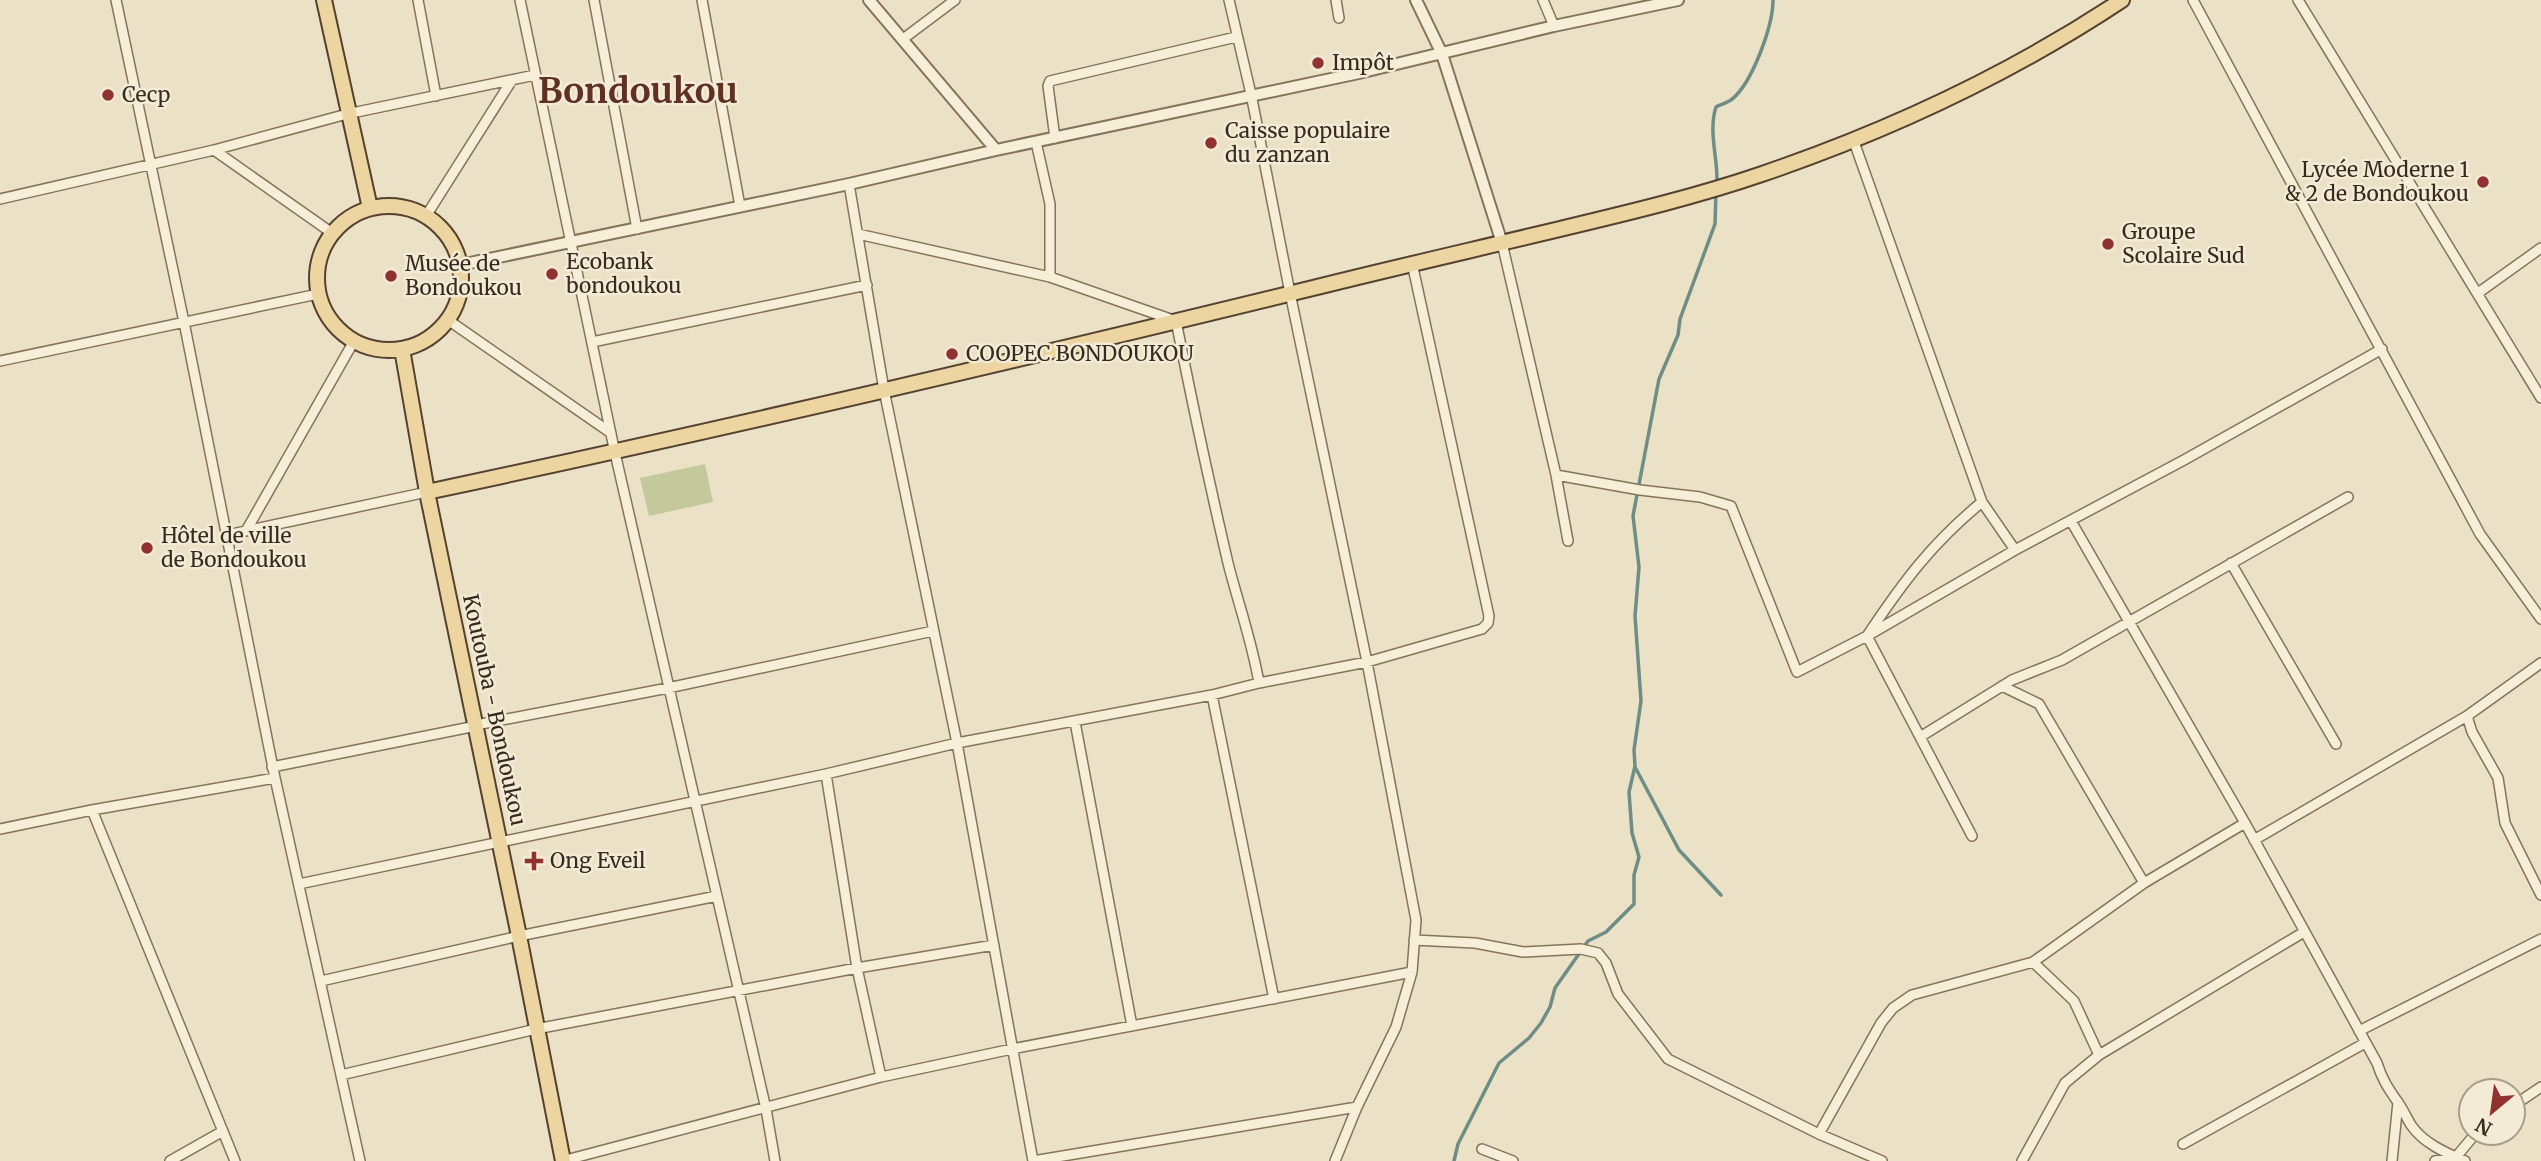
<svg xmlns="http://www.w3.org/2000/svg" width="2541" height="1161" font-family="Merriweather,serif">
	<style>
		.green { fill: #c3c99a }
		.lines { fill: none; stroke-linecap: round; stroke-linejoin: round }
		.stream { stroke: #6e8d86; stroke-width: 3.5 }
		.minor-casing { stroke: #85735d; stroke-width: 12 }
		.tertiary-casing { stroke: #85735d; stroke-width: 14 }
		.primary-casing { stroke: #544130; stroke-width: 18 }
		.minor { stroke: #f7eed8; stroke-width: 9 }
		.tertiary { stroke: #f7eed8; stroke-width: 10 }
		.primary { stroke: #ecd5a0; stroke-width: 14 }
		.poi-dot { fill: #913130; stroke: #f3ebd5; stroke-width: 2.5 }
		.labels { text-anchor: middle; stroke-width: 5; stroke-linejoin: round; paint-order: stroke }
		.poi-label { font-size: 21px; fill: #372b1f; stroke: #f3ebd5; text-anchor: start }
		.street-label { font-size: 21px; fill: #372b1f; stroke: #f3ebd5 }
		.town-label { font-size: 35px; font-weight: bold; fill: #603022; stroke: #f3ebd5 }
	</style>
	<rect width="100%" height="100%" fill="#ebe1c6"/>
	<path class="green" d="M705,464l8,38 -64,14 -9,-38z"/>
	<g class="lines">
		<path class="stream" d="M1717,184c1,-27 -9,-52 -1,-77 4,-2 10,-4 15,-7 21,-16 42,-74 42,-100
			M1635,767l44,83 42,45
			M1454,1161l4,-17 41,-81 30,-25 12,-15 9,-16 5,-19 33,-47 18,-9 28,-28v-29l5,-18 -7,-24 -3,-41 6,-26 -1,-16 7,-49 -6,-85 4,-49 -6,-51 26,-137 19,-44 2,-16 35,-95 1,-33"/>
		<g class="minor-casing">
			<path id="minor" d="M116,0l68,322 91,456 85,383
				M418,0l18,96
				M520,0l95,453 151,656 9,52
				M594,0l43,229
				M702,0l38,206
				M1336,0l3,18
				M1543,0l11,26
				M2193,0l287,534 61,85
				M2298,0l243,398
				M903,39l52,-39
				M1055,138l-7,-52 2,-5 186,-44
				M1853,139l129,363 33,48
				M1036,142l14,62v73
				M214,150l118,83
				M849,184l35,206 73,353 76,418
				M0,199l214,-49 133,-36 188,-39
				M426,216l86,-136
				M858,234l192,43 126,44c16,81 33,161 52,242 10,40 24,78 31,120
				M1502,243l54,232 12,66
				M2478,293l63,-45
				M448,320l163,113
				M592,342l275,-57
				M0,361l318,-67
				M1556,475l84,15 60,7 31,9 66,166 70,-36 148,-86 169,-90 198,-111
				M2071,521l174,302 132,240c5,16 11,25 20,38 6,8 9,16 14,24 12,18 35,28 54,36
				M246,531l108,-190
				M227,535l200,-43
				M2231,563l105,181
				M2002,686l37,18 105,179
				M1212,695l62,304
				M2467,716l5,16 26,46 7,45 36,72
				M1075,722l57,304
				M476,725l192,-37 265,-57
				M1920,737l92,-57 50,-20 286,-163
				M272,767l204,-41
				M826,774l31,194 24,109
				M92,810l143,351
				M0,829l92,-19 183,-32
				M1972,836l-105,-200c36,-54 65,-93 115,-134
				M2254,840l213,-124 74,-53
				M299,884l527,-110 131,-31 255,-48 47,-12 108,-21 115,-33 6,-6 1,-7 -77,-353
				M1414,940l61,3 48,9 58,-3 17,4 8,10 12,31 50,65 151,75 63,27
				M2033,962l41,39 25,54
				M321,981l198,-45 198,-40
				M2359,1031l182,-92
				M341,1075l195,-46 321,-61 137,-23
				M2513,1106l28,-19
				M1819,1134l62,-111 12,-15 19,-13 121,-33 111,-79 101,-60
				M2183,1144l182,-101
				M1482,1149l31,12
				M170,1161l53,-30
				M562,1161l319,-84 131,-28 400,-77
				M1033,1161l324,-54 39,-80 16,-55 4,-52 -49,-258 -77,-369 -39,-199 -22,-94
				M1335,1161l22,-54
				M2022,1161l43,-78 34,-28 205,-123
				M2392,1161l6,-59
				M2435,1161l21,-4 20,-24"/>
		</g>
		<g class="tertiary-casing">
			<path id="tertiary" d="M869,0l127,150
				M1416,0l26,54 60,189
				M460,265l389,-81 147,-34 363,-77 195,-47 124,-26"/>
		</g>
		<g class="primary-casing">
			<path id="primary" d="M324,0l46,208
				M317 278a72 72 0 1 1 144 0a72 72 0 1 1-144 0Z
				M402,349l25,143 92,444 44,225
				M427,492c297,-63 592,-132 886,-204 84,-21 168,-40 251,-60 67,-16 134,-32 198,-54 126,-43 250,-101 360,-174"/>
		</g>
		<use href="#minor" class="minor"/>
		<use href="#tertiary" class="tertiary"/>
		<use href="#primary" class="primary"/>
	</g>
	<g class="poi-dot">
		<circle cx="1318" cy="63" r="7"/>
		<circle cx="108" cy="95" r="7"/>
		<circle cx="1211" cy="143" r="7"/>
		<circle cx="2483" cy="182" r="7"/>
		<circle cx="2108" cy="244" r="7"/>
		<circle cx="552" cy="274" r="7"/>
		<circle cx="391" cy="276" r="7"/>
		<circle cx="952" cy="354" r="7"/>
		<circle cx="147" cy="548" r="7"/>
		<path d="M530.5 850.5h7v7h7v7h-7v7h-7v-7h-7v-7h7z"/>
	</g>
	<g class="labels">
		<g class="poi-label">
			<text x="1332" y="70">Impôt</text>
			<text x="122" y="102">Cecp</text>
			<text x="1225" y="138">Caisse populaire<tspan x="1225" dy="24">du zanzan</tspan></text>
			<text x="2469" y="177" text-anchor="end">Lycée Moderne 1<tspan x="2469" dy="24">&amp; 2 de Bondoukou</tspan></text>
			<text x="2122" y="239">Groupe<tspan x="2122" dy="24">Scolaire Sud</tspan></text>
			<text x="566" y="269">Ecobank<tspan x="566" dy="24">bondoukou</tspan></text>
			<text x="405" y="271">Musée de<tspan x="405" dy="24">Bondoukou</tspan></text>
			<text x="966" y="361">COOPEC BONDOUKOU</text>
			<text x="161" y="543">Hôtel de ville<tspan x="161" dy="24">de Bondoukou</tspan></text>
			<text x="550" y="868">Ong Eveil</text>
		</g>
		<g class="street-label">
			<text transform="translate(494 710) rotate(78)" y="7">Koutouba - Bondoukou</text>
		</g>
		<g class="town-label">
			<text x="638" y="103">Bondoukou</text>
		</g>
	</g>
	<g transform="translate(2492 1112) rotate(209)"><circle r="33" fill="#f3ebd5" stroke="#a89e8c" stroke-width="2"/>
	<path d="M0-5L12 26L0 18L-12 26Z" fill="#913130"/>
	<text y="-10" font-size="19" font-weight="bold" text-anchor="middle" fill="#372b1f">N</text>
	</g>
</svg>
